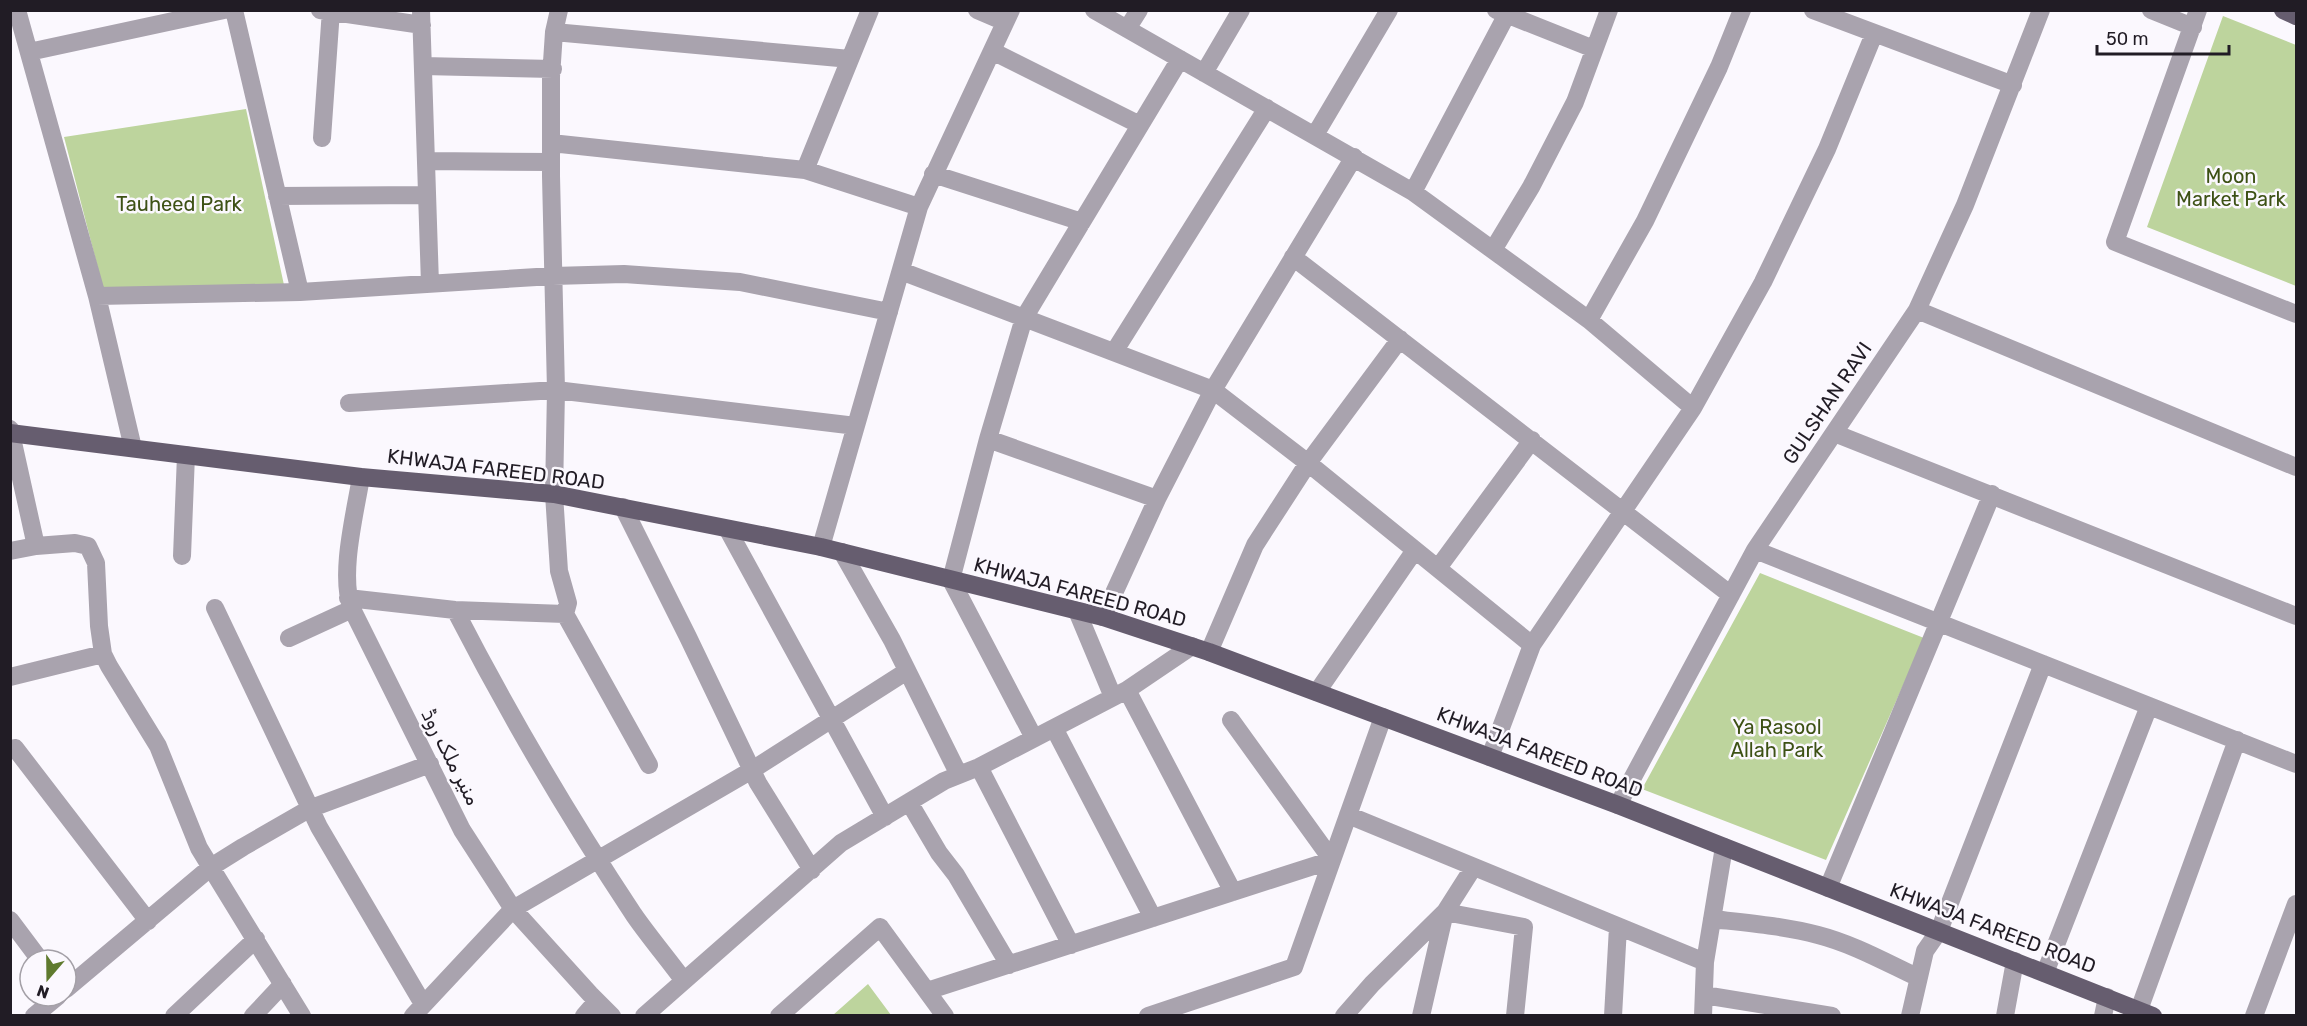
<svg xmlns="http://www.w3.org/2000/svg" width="2307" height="1026" font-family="Rubik,Cairo,sans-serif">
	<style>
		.green { fill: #bdd49d }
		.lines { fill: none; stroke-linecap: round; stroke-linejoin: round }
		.minor { stroke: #a9a3ae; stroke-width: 18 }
		.major { stroke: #665d6f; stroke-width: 18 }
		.labels { text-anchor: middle; stroke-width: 5; stroke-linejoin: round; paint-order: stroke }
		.park-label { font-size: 20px; fill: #3d5115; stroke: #fbf8fe }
		.street-label { font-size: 20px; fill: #211c25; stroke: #fbf8fe }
	</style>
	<rect width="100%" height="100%" fill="#fbf8fe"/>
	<path class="green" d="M2223,16l73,29v241l-149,-59z
		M246,109l38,176 -181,3 -39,-151z
		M1760,573l164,65 -98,222 -184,-71z
		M868,984l23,31h-58z"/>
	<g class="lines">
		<path class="minor" d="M17,10l80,286 36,152
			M234,10l66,282
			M320,10l102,15
			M421,10l9,274
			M559,10l-5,22 -3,45v99l5,214 -2,104 5,77 9,32 -3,11 84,151
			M977,10l28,12
			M1094,10l319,182 176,128 104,88
			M1496,10l98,39
			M1813,10l200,75
			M2151,10l42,17
			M2198,10l-83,232 181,72
			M1127,29l12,-19
			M554,32l296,27
			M992,51l148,74
			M29,52l195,-42
			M423,66l130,3
			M1204,73l37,-63
			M1315,135l74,-125
			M322,138l9,-128
			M551,143l254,27 114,37
			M426,161l125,1
			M805,170l65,-160
			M933,174l149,48
			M1413,192l93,-176
			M277,196l150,-1
			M1493,250l38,-63 44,-85 34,-92
			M1293,257l438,338
			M901,271l312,119 95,73 224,182
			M97,296l203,-4 253,-16 71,-2 116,8 149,30
			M1917,310l379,157
			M1589,320l56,-99 74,-154 23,-57
			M1114,352l153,-244
			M349,403l207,-13 300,36
			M10,429l26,117 -26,5
			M1834,433l462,183
			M988,439l169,60
			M361,477c-6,37 -22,98 -9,132l110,221 51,79 77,85 22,22
			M623,507l65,130 70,146 54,87
			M728,530l157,287
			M36,546l39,-3 13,3 8,17 3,63 4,28 6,12 49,80 41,102 103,168
			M821,547l98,-340 92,-197
			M1755,550l541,214
			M842,552l50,88 67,135
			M182,556l4,-101
			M1438,568l94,-128
			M348,598l107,12 110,4
			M215,608l104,219 104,177
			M455,610c54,105 114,207 179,305 16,23 34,44 50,66
			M1077,611l36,86
			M1103,617l54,-118 56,-109 141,-233
			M289,638l63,-29
			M1209,652l46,-107 53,-82 92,-124
			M10,677l93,-23
			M1127,690l106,202
			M1317,692l98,-142
			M1054,728l99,190
			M1034,738l-83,-158 37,-141 36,-121 156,-259
			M15,748l133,173
			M1490,757l42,-112 161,-237 70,-126 64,-133 47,-115
			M979,767l92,178
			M909,802l30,51 17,22 53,90
			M1618,805l137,-255 162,-240 48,-105 76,-195
			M1348,815l357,147
			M1828,888l164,-394
			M1712,919c36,4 72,7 106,16 35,9 67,27 99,42
			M10,920l30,40
			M2045,973l104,-267
			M66,989l145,-122 32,-20 66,-38 121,-45
			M927,991l405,-131 -101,-140
			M1704,995l128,21
			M2139,1010l98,-270
			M34,1016l24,-20
			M174,1016l82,-77
			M253,1016l30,-32
			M413,1016l100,-107 239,-139 155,-99
			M584,1016l13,-15
			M644,1016l197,-173 103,-62 35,-14 148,-77 65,-44
			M779,1016l101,-89 65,89
			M1148,1016l146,-49 89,-250
			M1344,1016l28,-32 73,-72 28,-44
			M1421,1016l24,-104 79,15 -9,89
			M1613,1016l5,-89
			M1703,1016l2,-54 19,-115
			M1910,1016l15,-65 14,-20 104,-267
			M2005,1016l10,-55
			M2103,1016l4,-19
			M2254,1016l42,-112"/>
		<path class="major" d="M2283,10l13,6
			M10,433l351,44 193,17 267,53 282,70 106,35 409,153 535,211"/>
	</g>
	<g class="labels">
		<g class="park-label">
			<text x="2231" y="183">Moon<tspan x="2231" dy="23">Market Park</tspan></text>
			<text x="179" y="211">Tauheed Park</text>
			<text x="1777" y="734">Ya Rasool<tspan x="1777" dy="23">Allah Park</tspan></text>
		</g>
		<g class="street-label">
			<text transform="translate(1827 403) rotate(-56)" y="7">GULSHAN RAVI</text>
			<text transform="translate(496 469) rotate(7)" y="7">KHWAJA FAREED ROAD</text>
			<text transform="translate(1080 592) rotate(15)" y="7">KHWAJA FAREED ROAD</text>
			<text transform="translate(1540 752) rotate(21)" y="7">KHWAJA FAREED ROAD</text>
			<text transform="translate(451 757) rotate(63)" y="7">منیر ملک روڈ</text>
			<text transform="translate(1993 928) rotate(21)" y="7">KHWAJA FAREED ROAD</text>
		</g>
	</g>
	<rect width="2307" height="1026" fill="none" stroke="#211c25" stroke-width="24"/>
	<g transform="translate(48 978) rotate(200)"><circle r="28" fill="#fbf8fe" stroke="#a4a0a7" stroke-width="1.5"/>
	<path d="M0-4.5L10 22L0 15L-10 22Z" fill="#5f7a2e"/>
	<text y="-9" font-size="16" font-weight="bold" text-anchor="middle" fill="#211c25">N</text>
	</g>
	<path d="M2097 45v9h132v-9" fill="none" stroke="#211c25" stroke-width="3"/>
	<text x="2106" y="45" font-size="18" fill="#211c25" stroke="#fbf8fe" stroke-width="4.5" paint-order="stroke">50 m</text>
</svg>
